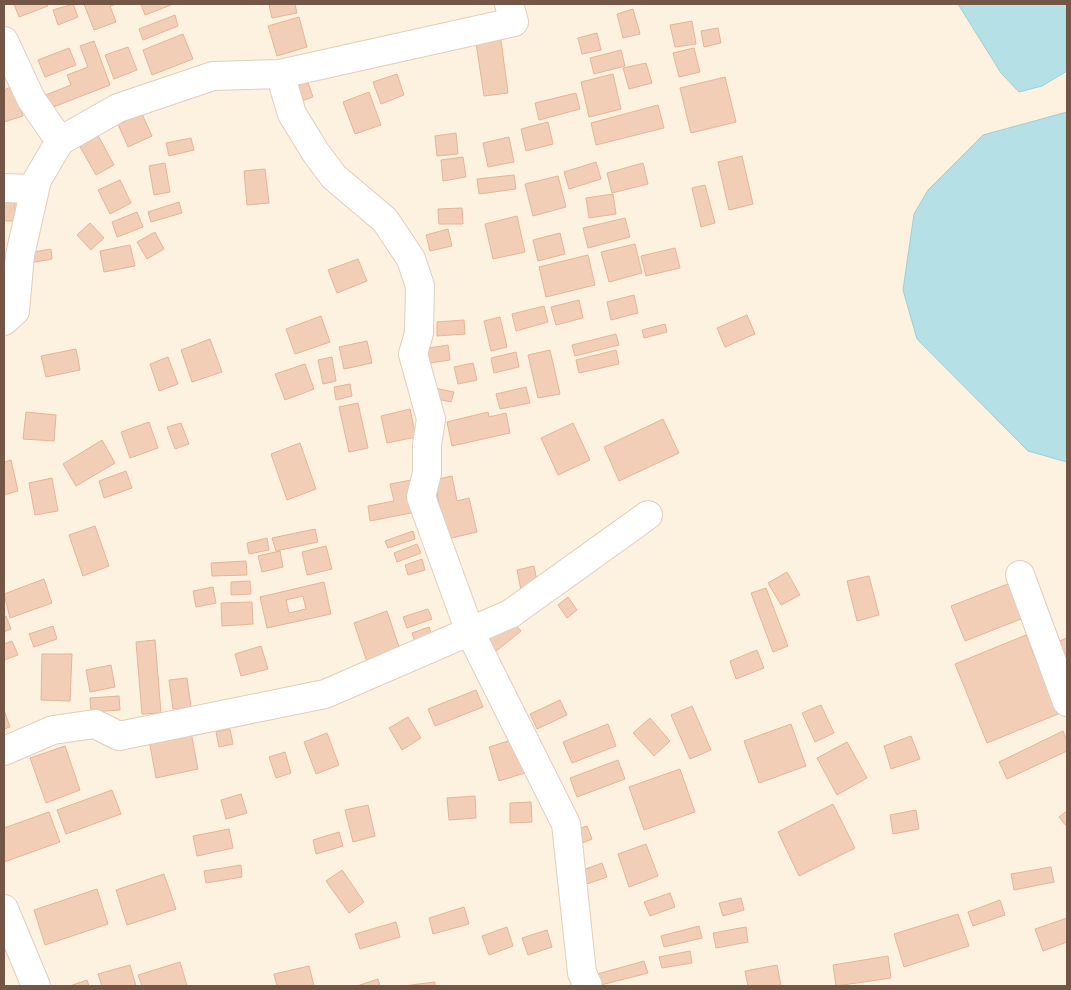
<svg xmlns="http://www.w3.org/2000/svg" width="1071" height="990" font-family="Inter,sans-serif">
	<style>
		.water { fill: #b5e0e6; stroke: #9bd0d8 }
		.building { fill: #f3ceb7; stroke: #e6b497; fill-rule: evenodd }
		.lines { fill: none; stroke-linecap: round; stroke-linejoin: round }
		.street-casing { stroke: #e1cdbc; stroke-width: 30 }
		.street { stroke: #fff; stroke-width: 28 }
	</style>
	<rect width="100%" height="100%" fill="#fdf1e0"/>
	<path class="water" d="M958,4h109v67l-25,15 -23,6 -18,-19z
		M1067,112v350l-39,-11 -111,-112 -14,-49 11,-76 14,-24 55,-55z"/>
	<path class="building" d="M14,4h33l1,2 -29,11z
		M73,4l5,13 -20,8 -5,-15z
		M84,4h33l-7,2 6,16 -22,8z
		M141,4h29l1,1 -26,10z
		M269,4h26l2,9 -25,5z
		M633,9l7,25 -17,4 -6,-24z
		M175,15l3,11 -35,14 -4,-11z
		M299,17l8,30 -30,9 -9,-30z
		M692,21l4,23 -21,3 -5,-22z
		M718,28l3,15 -17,4 -3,-16z
		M500,33l8,60 -24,3 -9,-60z
		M597,33l4,17 -19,4 -4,-16z
		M183,34l10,25 -41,16 -9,-25z
		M94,41l16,44 -67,26 -5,-13 33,-13 -4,-10 21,-8 -8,-21z
		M128,47l9,23 -23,9 -9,-24z
		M69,48l7,17 -31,12 -7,-17z
		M694,48l6,24 -21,5 -6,-24z
		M621,50l4,16 -31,8 -4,-16z
		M646,63l6,20 -23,6 -6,-21z
		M304,71l9,26 -20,7 -9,-25z
		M397,74l7,21 -23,9 -8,-22z
		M613,74l8,35 -32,8 -8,-35z
		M725,77l11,45 -45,11 -11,-45z
		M13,86l10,30 -19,6v-32z
		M369,92l12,33 -26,9 -12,-32z
		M576,93l4,16 -41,11 -4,-17z
		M658,105l6,23 -68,17 -5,-22z
		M142,114l10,22 -24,11 -10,-23z
		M548,122l5,22 -27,7 -5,-22z
		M94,128l20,37 -18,10 -21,-37z
		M456,133l2,21 -21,2 -2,-20z
		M509,137l5,25 -26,5 -5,-24z
		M191,138l3,12 -25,6 -3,-13z
		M742,156l11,48 -24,6 -11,-48z
		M463,157l3,20 -23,4 -2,-21z
		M596,162l5,17 -32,10 -5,-17z
		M165,163l5,29 -16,3 -5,-29z
		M643,163l5,21 -36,9 -5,-20z
		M265,169l4,34 -22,2 -3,-34z
		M514,175l2,14 -37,5 -2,-15z
		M558,176l8,31 -33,9 -8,-32z
		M120,180l11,23 -21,11 -12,-24z
		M705,185l10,38 -14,4 -9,-39z
		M4,194h11v27h-11z
		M613,194l3,20 -27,4 -3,-20z
		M179,202l3,11 -31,9 -3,-10z
		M462,208l1,16h-24l-1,-15z
		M137,212l6,15 -26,10 -5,-15z
		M517,216l8,36 -32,7 -8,-35z
		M625,218l5,19 -42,11 -5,-20z
		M90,223l14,15 -13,12 -14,-15z
		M448,229l4,17 -22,5 -4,-16z
		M155,232l9,17 -17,10 -10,-17z
		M560,233l5,21 -27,7 -5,-21z
		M635,244l7,29 -33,9 -8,-30z
		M130,245l5,21 -31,6 -4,-21z
		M675,248l5,20 -34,8 -5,-20z
		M51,249l1,10 -22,4 -2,-10z
		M588,255l7,30 -49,12 -7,-30z
		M358,259l9,22 -30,12 -9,-23z
		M634,295l4,18 -27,7 -4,-18z
		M579,300l4,18 -27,7 -5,-18z
		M544,306l4,16 -32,9 -4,-17z
		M747,315l8,19 -30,13 -8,-19z
		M321,316l9,26 -35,12 -9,-25z
		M500,317l7,30 -16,4 -7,-30z
		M464,320l1,14 -28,2v-14z
		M665,324l2,8 -23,6 -2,-8z
		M616,334l3,11 -44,11 -3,-11z
		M210,339l12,33 -30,10 -11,-32z
		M367,341l5,22 -28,6 -5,-22z
		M448,345l2,15 -26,4 -2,-15z
		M76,349l4,21 -34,7 -5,-21z
		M550,350l10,44 -22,4 -10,-43z
		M616,350l3,14 -40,9 -3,-13z
		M516,352l3,15 -25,6 -3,-15z
		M168,357l10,27 -19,7 -9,-27z
		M332,357l4,24 -13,3 -5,-24z
		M473,363l4,17 -19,4 -4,-17z
		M305,364l9,25 -29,11 -10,-26z
		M350,384l2,12 -16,4 -2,-13z
		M526,387l4,16 -30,6 -4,-15z
		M434,388l20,4 -3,10 -19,-4z
		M358,403l10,45 -19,4 -10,-45z
		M410,409l6,28 -29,6 -6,-27z
		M26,412l30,3 -2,26 -31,-2z
		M488,412l1,5 17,-4 4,20 -58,13 -5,-24z
		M663,419l16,34 -60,28 -15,-34z
		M149,422l9,26 -28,10 -9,-26z
		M181,423l8,21 -14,5 -8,-22z
		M573,423l17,37 -32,15 -17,-37z
		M102,440l13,23 -39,23 -13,-22z
		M300,443l16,46 -29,11 -16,-46z
		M11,460l7,31 -14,4v-33z
		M126,471l6,17 -28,10 -5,-17z
		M452,476l5,25 12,-3 8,34 -30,7 -13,-59z
		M52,478l6,33 -23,4 -6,-32z
		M411,480l5,32 -46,9 -2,-15 26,-5 -4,-17z
		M95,526l14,40 -26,10 -14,-41z
		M315,529l3,13 -42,9 -4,-13z
		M413,531l2,8 -27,9 -3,-7z
		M267,538l2,12 -20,4 -2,-11z
		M417,544l4,9 -24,9 -3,-9z
		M326,546l6,23 -25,6 -5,-23z
		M280,551l3,16 -21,5 -4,-16z
		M422,559l3,11 -17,5 -3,-10z
		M246,561l1,14 -35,1 -1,-13z
		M534,566l4,20 -17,4 -4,-20z
		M787,572l13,23 -19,10 -13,-22z
		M869,576l10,39 -22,6 -10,-40z
		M44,579l8,24 -42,15 -6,-24z
		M250,581l1,13 -20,1v-13z
		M324,582l7,32 -64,14 -7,-31zM303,596l3,13 -17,4 -3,-13z
		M1013,582l13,35 -61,24 -14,-35z
		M213,587l3,16 -20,4 -3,-16z
		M766,588l22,58 -15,6 -22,-59z
		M568,597l9,13 -10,8 -9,-13z
		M252,602l1,22 -31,2 -1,-23z
		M428,609l4,10 -25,9 -4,-11z
		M387,611l14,42 -33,12 -14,-42z
		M6,616l5,13 -7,3v-15z
		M512,620l9,11 -26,21 -10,-11z
		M53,626l4,13 -23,8 -5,-13z
		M429,627l5,15 -17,6 -5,-15z
		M1026,635l32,79 -71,29 -32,-79z
		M1067,638v20l-7,2 -6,-17z
		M155,640l6,73 -19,1 -6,-72z
		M12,641l6,14 -14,5v-16z
		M261,646l7,23 -27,7 -6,-22z
		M757,650l7,18 -28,11 -6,-18z
		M42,654h30l-2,47 -29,-1z
		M111,665l4,22 -25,5 -4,-22z
		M187,678l4,29 -18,2 -4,-29z
		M476,690l7,17 -48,19 -7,-17z
		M119,696l1,14 -29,2 -1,-14z
		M560,700l7,15 -30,14 -7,-15z
		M821,705l13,28 -19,9 -13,-29z
		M692,706l19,44 -21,9 -19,-44z
		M4,710l6,17 -6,2z
		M408,717l13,21 -19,12 -13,-22z
		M650,718l20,23 -16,15 -21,-23z
		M608,724l8,22 -44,17 -9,-21z
		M791,724l15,42 -47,17 -15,-42z
		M230,729l3,15 -14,3 -3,-15z
		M1063,731l4,10v10l-60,28 -8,-17z
		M191,732l7,37 -42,9 -7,-38z
		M327,733l12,32 -23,9 -12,-32z
		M911,736l9,23 -29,10 -7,-23z
		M518,738l10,34 -29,9 -10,-34z
		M847,742l20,36 -30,17 -20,-37z
		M65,746l15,44 -34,13 -16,-45z
		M285,752l6,21 -15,5 -7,-21z
		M618,760l7,19 -48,18 -7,-19z
		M680,769l15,43 -51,18 -15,-43z
		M112,790l9,24 -55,20 -9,-24z
		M241,794l6,19 -21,6 -5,-19z
		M475,796l1,22 -27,2 -2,-22z
		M531,802l1,20 -22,1v-20z
		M833,804l22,44 -56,28 -21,-44z
		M368,805l7,31 -22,6 -8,-32z
		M916,810l3,19 -26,5 -3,-19z
		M1067,811v16l-8,-10z
		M49,812l11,30 -56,20v-34z
		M587,826l5,13 -17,7 -5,-14z
		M229,829l4,19 -36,8 -4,-20z
		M339,832l4,14 -27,8 -3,-14z
		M646,844l12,32 -29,11 -11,-33z
		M602,863l5,14 -20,7 -4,-14z
		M241,865l1,12 -36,6 -2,-12z
		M1051,867l3,15 -40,8 -3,-16z
		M342,870l22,32 -15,11 -23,-32z
		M164,874l12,35 -49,16 -11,-35z
		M97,889l11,35 -63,21 -11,-35z
		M670,893l5,14 -25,9 -6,-14z
		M741,898l3,12 -21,6 -4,-13z
		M1000,900l5,15 -32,11 -5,-14z
		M464,907l5,17 -36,10 -4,-16z
		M958,914l11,32 -65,21 -10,-33z
		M1067,918v24l-24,9 -8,-22z
		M396,922l4,15 -40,12 -5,-15z
		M699,926l3,12 -38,9 -3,-11z
		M507,927l6,19 -24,9 -7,-19z
		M746,927l2,15 -32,6 -3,-15z
		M547,930l5,17 -24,8 -6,-17z
		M690,951l2,12 -30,5 -3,-11z
		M888,956l3,22 -55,8 -3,-21z
		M644,961l4,12 -51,13 -3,-11z
		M180,962l7,24h-45l-4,-11z
		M130,965l6,21h-34l-4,-12z
		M777,965l4,21h-33l-3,-15z
		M309,966l5,20h-37l-3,-12z
		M378,979l2,7h-23z
		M87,980l2,6h-19z
		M435,982v4h-32z"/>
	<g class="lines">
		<g class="street-casing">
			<path id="street" d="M4,41l27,58 29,42
				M280,74l12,40 24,39 18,24 51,43 26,39 9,27 -1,47 -6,21 18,65 -4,26v28l-6,24 49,135 96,192 16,149 6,13
				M4,188l31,1
				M4,321l11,-10 5,-56 17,-75 23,-39 58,-33 95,-32 67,-2 234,-52 -5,-18
				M1020,575l47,127
				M4,751l49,-21 42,-6 24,12 206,-42 185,-80 138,-99
				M4,909l32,77"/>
		</g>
		<use href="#street" class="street"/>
	</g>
	<rect width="1071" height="990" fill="none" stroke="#745647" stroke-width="10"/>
</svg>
